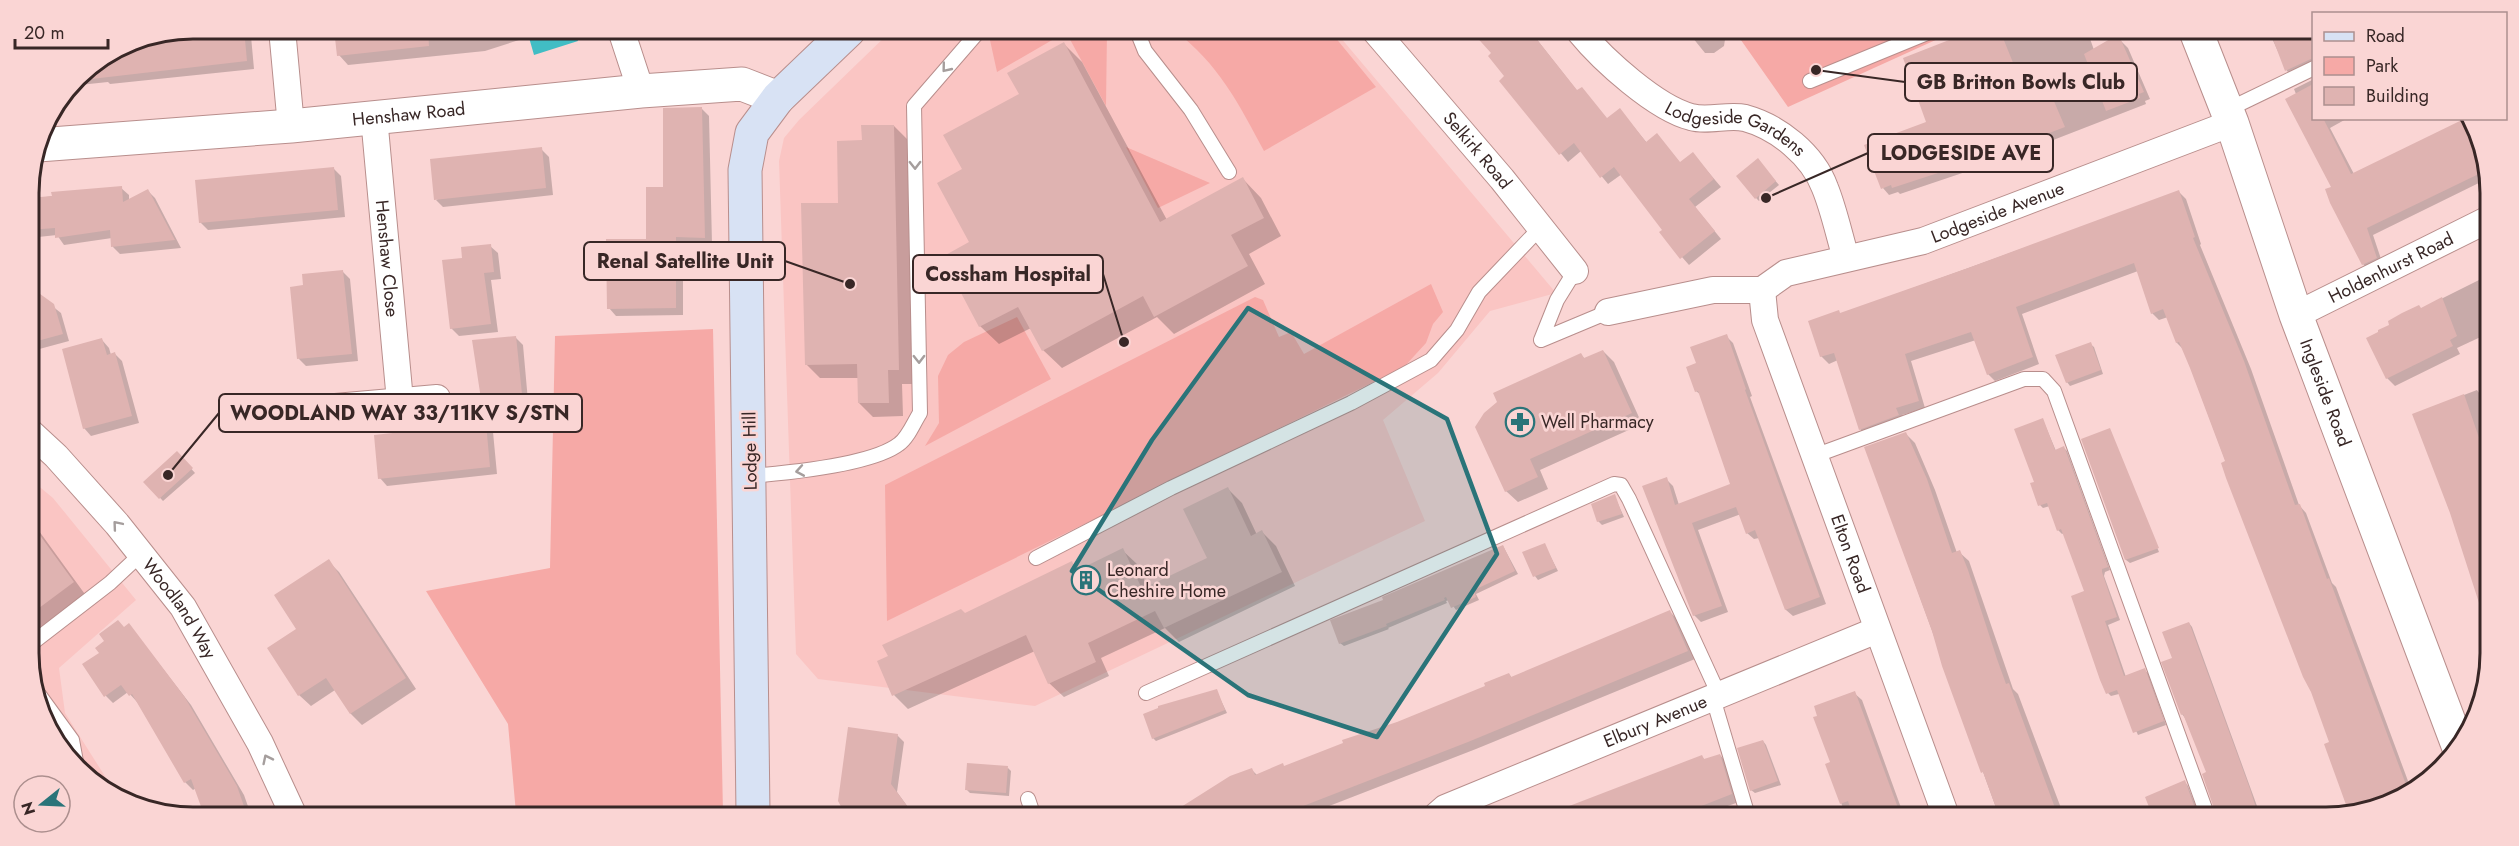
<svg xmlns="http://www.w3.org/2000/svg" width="2519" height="846" font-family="Jost,sans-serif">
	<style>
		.built { fill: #fac5c3 }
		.green { fill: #f6a9a6 }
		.water { fill: #41bdc4 }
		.shadow { fill: #0003 }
		.building { fill: #dfb3b1 }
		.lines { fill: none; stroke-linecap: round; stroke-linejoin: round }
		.service-casing { stroke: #b88e8c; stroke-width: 16 }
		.minor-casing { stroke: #b88e8c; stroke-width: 28 }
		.tertiary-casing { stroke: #b88e8c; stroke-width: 35 }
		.secondary-casing { stroke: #b88e8c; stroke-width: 35 }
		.service { stroke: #fff; stroke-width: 14 }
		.minor { stroke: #fff; stroke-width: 26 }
		.tertiary { stroke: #fff; stroke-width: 33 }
		.secondary { stroke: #d8e2f4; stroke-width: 33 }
		.oneway { stroke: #a59e9d }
		.marked { fill: #2a7479; fill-opacity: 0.2; stroke: #2a7479; stroke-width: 4.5; stroke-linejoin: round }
		.labels { text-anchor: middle; stroke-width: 5; stroke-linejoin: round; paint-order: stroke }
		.street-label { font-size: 18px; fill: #382726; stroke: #fad5d4 }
		.poi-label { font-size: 18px; fill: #382726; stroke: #fad5d4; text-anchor: start }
		.rim { fill: none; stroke: #382726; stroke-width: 3 }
		.leader { fill: none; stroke: #382726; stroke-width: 2 }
		.callout-dot { fill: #382726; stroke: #fad5d4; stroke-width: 2 }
		.callout { fill: #fad5d4; stroke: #382726; stroke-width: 2 }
		.callout-label { font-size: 20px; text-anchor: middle; font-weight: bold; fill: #382726 }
	</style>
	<rect width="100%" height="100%" fill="#fad5d4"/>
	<path class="built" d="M892,30l443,1 221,262 -66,18 -52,62 -55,47 42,101 -390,185 -217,-27 -22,-25 -17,-493 5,-23 15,-18z
		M30,479l23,19 83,102 -77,68 6,45 48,76 -44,-27 -37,-77z"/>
	<path class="green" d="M988,31h119l-1,75 -40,-74 -69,40z
		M1175,31h155l46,56 -112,64c-25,-47 -46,-88 -89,-120z
		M1736,33h215l-163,74z
		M1126,147l84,36 -52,25z
		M1431,284l12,28 -10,12 -7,19 -22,24 -517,254 -2,-136 370,-188 8,3 16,37 12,-5 13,22z
		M1017,317l34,62 -126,67 14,-23 -1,-47 10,-21 16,-13z
		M713,329l10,484h-207l-8,-89 -82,-133 124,-23 5,-232z"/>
	<path class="water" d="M542,29l39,1 -4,7 1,4 -44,14 -6,-21z"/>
	<path class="shadow" d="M241,29l10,7 3,33 -144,15 -2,-2 -38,4 7,-10 53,-35z
		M336,29h204l1,4 -56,18 -137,14 -9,-10z
		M655,30h92l1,1 -64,6 -2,-2 -20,1z
		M1489,32h42l47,60 29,27 13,-9 27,33 10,-8 24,29 12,-10 28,33 -26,20 26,32 -32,26 -28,-32 3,-3 -42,-56 -14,10 -27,-33 -13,11 -67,-81 5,-5 -13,-22 -2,-19z
		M1688,32l38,1 -2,13 -10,7h-9z
		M1967,33h121l6,17 27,-9 7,7 22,51 -5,2 1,3 -142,55 -104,35 -2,-2 -9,3 -6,-7 45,-65z
		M2270,34h44v34l-20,10 -7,-7z
		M1064,44l18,18 85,158 76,-41 18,19 20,38 -32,18 16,30 -91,50 -17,-17 -95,51 -19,-18 -12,-22 -32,16 -19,-18 -16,-156 57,-75z
		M2314,79v39h34l-18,10 24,46 110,-53 -2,-2 4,-1 21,43v18l-114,56 10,30 -13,6 -7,-7 -32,-62 2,-15 -39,-98z
		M701,108l8,8 3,128h-29v71l-67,1 -7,-8 39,-68 16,-51z
		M894,126l14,14 5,244h-11l1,32 -30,1 -14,-14v-25h-39l-14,-14 33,-160 24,-62z
		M541,149l8,8 4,38 -110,12 -7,-7z
		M1761,164l18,21 -20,16 -3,-3z
		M334,169l7,7 4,41 -137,13 -8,-8z
		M121,188l8,7v5l19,-9 7,7 26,50 -61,6 -7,-7 -1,-9 -48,7 -7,-10 -28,3v-39z
		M2179,192l7,7 15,45 -1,1 51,124 48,136 7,8 26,70 4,4 75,202 -61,23 -19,-69 -147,-393 -7,-7 -9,-26 -9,3 -7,-7 -14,-42 -116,43 17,50 -44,17 -7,-7 -12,-34 -65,21 14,47 -23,7 3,7 -38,14 -7,-7 -22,-69 -9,4 -8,-8 20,-42z
		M490,246l8,7 3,26 -10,1 7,52 -39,4 -8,-8 13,-69z
		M342,271l8,8 8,82 -52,5 -7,-7 6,-72z
		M2487,276v58l-30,14 3,6 -65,32 -8,-8 34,-69z
		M29,288l32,25 8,28 -37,10 -2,-2z
		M1726,336l7,7 19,53 -2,1 76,207 -33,12 -7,-6 -27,-72 -5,1 -7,-6 -6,-19 -43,16 30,82 -27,10 -7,-7 -28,-136 7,7 6,19 53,-20 -31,-90 -5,-4 2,-27z
		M515,337l8,8 5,56 -39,5 -7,-8z
		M102,340l7,8 2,7 4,-1 7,7 17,62 -48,13 -7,-8z
		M2090,344l4,3 9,27 -33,12 -3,-4z
		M1603,351l11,11 28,62 -102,46 8,19 -30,13 -12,-11 75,-136 4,4z
		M2477,390l9,13 -1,203 -71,-192z
		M2043,420l13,31 8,-3 3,3 43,119 -5,2 -1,4 16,44 -12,5 18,52 18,-7 4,3 18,52 -28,10 -19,-41 -8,2 -3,-3 -22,-101 -22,-59 -2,1 -4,-4 -8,-24 -7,2 -3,-3 -4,-22z
		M485,425l8,7 4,42 -110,12 -7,-8z
		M2110,430l49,122 -29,11 -4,-3 -43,-120z
		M1906,434l9,9 20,47 22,63 2,-1 10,9 44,128 5,5 46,122h-65l-133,-368z
		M177,453l18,20 -32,28 -18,-19z
		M1228,489l14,14 15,32 5,-3 14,14 19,40 -116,56 -14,-14 -64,30 8,18 -45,21 -15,-14 -14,-32 -127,58 -14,-14 -15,-33 86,-47 107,-52 7,8 43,-21 15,14 11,24 61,-29z
		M1614,495l10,22 -22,8 -4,-4z
		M31,520l56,77 -56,41z
		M1544,544l14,27 -20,9 -3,-4z
		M1503,546l15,28 -42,20 3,6 -23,10 -7,-10 -3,1 1,2 -59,25 1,1 -45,17 -4,-3 45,-42z
		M328,561l11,11 77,117 -54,36 -11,-11 -16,-24 -24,16 -12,-11 -1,-65z
		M1670,612l7,7 18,40 -219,90 -170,66 -135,-1 60,-36 21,-8 5,5 28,-8 202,-80 22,-13 3,4z
		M2189,623l3,4 69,190h-43l-10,-44 -23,-55 -3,-4 -8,-55z
		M129,625l62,80 53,90 6,17h-46l-8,-24 -3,2 -8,-8 -47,-79 -10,-11 -15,11 -7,-7 -5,-43z
		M1216,690l11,23 -71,28 -3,-3z
		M1854,693l8,7 42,116h-58l-19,-51 5,-2 -13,-46z
		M897,735l7,7 -7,50 16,22h-67z
		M1763,741l3,4 15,40 -26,8 -4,-3z
		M1720,755l7,8 12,39 -40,14 -147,-1 150,-58 3,3z
		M1008,768l3,3 -2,25 -39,-3 -3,-3z
		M2185,782l3,4 12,31h-46z"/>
	<path class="building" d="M228,29h16l3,32 -173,20 3,-5 53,-35z
		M334,29h94l1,17 -92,10z
		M1472,32h59l46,58 5,-3 25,31 13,-10 26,34 11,-9 23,29 13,-10 21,27 -25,20 26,32 -35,28 -21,-27 3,-2 -48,-63 -14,11 -26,-35 -15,12 -60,-74 5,-5 -16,-20 3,-3z
		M1967,33h34l17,42 21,-9 26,61 -84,32 -89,29 -1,-3 -10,4 -17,-44 62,-23 -23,-64z
		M2271,34h42v24l-28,13z
		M2110,39l11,1 23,52 -5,2 1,4 -34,13 -22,-57z
		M1064,42l96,180 83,-45 21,41 -33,17 17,31 -94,51 -11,-21 -101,55 -24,-44 -39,20 -37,-70 27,-15 -32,-59 25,-14 -19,-34 76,-41 -12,-21z
		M2313,84v34h10l28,56 115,-56 21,43v9l-120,58 10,30 -15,7 -32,-62 -5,-14 6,-2 -46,-88z
		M702,107l3,131 -29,-1v71l-69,1 -1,-70h40v-52h17v-79z
		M861,125h33l5,245h-11l1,33h-31l-1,-39 -52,1 -4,-162h37l-1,-62 25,-1z
		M542,147l4,41 -112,12 -4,-41z
		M1758,158l18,23 -21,18 -19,-23z
		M334,167l4,43 -139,13 -4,-43z
		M122,186l1,16 25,-13 27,51 -64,7 -1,-17 -55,8v-10l-26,2v-32l23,-2 -1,-4z
		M2179,190l16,47 -2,1 51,123 51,144 5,-1 27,75 2,-1 79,212 -59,23 -25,-69 5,-2 -18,-50 -8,-15 -77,-199 -5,-15 4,-2 -35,-93 -11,-26 -3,1 -13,-34 -12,5 -17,-51 -118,44 17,50 -46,18 -16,-43 -66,22 14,47 -23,7 3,7 -40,15 -25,-77 -14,4 -12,-36 31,-11 1,3 128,-45z
		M491,244l3,28 -10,1 7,51 -41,5 -8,-69 20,-2 -1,-11z
		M343,270l9,84 -55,5 -7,-72 13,-2 -1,-11z
		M29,286l25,18 9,30 -33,9z
		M2442,297l15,39 -7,4 3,6 -67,33 -20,-41 12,-6v-2l11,-5 -1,-4 14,-8 17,-8 2,3z
		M1727,334l19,55 -1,1 75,207 -35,13 -30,-80 -9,4 -10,-27 -44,16 30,83 -29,10 -51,-130 25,-9 8,28 55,-21 -32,-93 -3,1 -9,-25 10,-4 -6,-16z
		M516,336l6,58 -41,5 -9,-59z
		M102,338l5,17 8,-3 17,64 -49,13 -21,-80z
		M2091,342l10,28 -35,13 -11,-28z
		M1603,350l29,63 -102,46 8,18 -33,15 -30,-65 9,-14 13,-11 -4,-9 88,-40 3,5z
		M2464,394l22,64 -1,148h-5l-30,-93 -38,-99z
		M2043,418l12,32 9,-4 44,121 -6,2v3l15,45 -12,4 19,55 21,-8 19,53 -31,12 -16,-43 -11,4 -6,-14 -29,-84 13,-5 -23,-62 -4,2 -10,-28 -9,3 -8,-23 4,-1 -20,-53z
		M486,423l4,44 -112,12 -4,-44z
		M2110,428l49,120 -34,12 -44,-121z
		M1906,432l21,47 25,74 8,-3 8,20 29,89 9,25 3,-1 49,133h-59l-16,-44 -2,1 -39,-107 -10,-35 -68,-184z
		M177,451l16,17 -34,31 -16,-17z
		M1228,487l23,49 11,-6 20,42 -118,56 -9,-17 -67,32 8,19 -48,22 -22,-49 -134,61 -15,-35 11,-5 -6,-11 79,-36 4,4 107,-52 4,10 47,-23 19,41 65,-31 -24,-49z
		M1615,494l7,20 -25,8 -6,-18z
		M31,523l43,59 -43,32z
		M1545,543l11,25 -23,9 -11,-25z
		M1503,545l12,26 -41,19 2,7 -25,11 -5,-11 -2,1 1,2 -59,24 1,2 -48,18 -9,-24 53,-20 -1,-3z
		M329,559l77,119 -56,36 -24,-36 -28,18 -31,-48 29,-19 -22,-34z
		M1670,610l18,41 -220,91 -188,73 -110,-1 60,-38 22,-8 3,7 28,-12 1,3 59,-23 -1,-3 55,-18 88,-36 -1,-3 25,-10 2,4z
		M118,620l6,7 5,-4 55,73 53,90 9,26h-43l-12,-33 -7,4 -52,-89 -3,2 -8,-11 -17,12 -22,-33 17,-11 -4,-5 9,-7 -5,-7z
		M2189,622l61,167 9,28h-42l-15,-43 4,-2 -23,-58 -2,1 -20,-53 11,-4 -10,-26z
		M1217,689l8,21 -73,29 -9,-25 15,-6v-2z
		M1855,691l39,106 7,19h-48l-5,-15 -8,3 -15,-40 5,-2 -17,-45 4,-1 -3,-10z
		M848,727l50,7 -7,50 22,30h-68l-7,-13z
		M1763,740l15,41 -28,10 -13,-43z
		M1720,754l12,40 -56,22 -124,-1 -1,-2 151,-58 2,4z
		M967,763l41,3 -2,27 -41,-3z
		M2185,780l13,37h-45l-8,-20z"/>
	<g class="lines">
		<g class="service-casing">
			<path id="service" d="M1137,31l8,20 46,59 38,62
				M1810,81l117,-48
				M2227,110l87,-42
				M1541,340l16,-40 18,-29
				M1541,340l67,-28
				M1814,456l210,-77h19l11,12 154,426
				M750,476c36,-3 122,-11 149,-32 9,-6 15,-22 21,-31l-6,-307 65,-75
				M1036,558l135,-70 180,-85 80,-43 26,-30 22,-38 62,-65
				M31,644l79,-61 31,-29
				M32,685l40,55 5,27
				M1146,693l468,-209 7,1 8,14 90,196
				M1713,698l35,118
				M1028,799l5,15"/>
		</g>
		<g class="minor-casing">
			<g id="minor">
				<path d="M282,29l9,97"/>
				<path d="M621,30l20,61"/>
				<path id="s1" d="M1376,32l126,147 73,92"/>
				<path id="s2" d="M1580,32c23,28 76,76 111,85 17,5 37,-3 54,1 33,9 68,37 80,70 9,22 14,47 21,70"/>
				<path id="s3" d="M374,117l26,284"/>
				<path id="s4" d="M1762,290l3,30 181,496"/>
				<path id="s5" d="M1762,290l24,-17 137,-32 309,-118"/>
				<path d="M1608,312l105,-22h49"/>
				<path id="s6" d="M2296,315l191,-95"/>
				<path d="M324,408l113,-10"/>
				<path id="s7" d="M30,432l26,24 61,68 66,83 77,136 32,69"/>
				<path id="s8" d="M1437,815l8,-7 432,-178"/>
			</g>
		</g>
		<g class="tertiary-casing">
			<g id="tertiary">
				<path id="s9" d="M2197,34l35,89 64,192 163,433"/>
				<path id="s10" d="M38,145l253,-19 350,-35 101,-7 36,14"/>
			</g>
		</g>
		<g class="secondary-casing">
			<path id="secondary" d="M753,813l-8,-643 7,-37 26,-35 71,-68"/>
		</g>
		<use href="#service" class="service"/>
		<use href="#minor" class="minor"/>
		<use href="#tertiary" class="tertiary"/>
		<use href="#secondary" class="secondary"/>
	</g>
	<defs><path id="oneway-chevron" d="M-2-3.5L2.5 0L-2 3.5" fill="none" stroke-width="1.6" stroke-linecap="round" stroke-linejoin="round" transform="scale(1.5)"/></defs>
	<g class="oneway">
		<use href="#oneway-chevron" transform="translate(946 68) rotate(129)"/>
		<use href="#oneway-chevron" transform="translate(915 165) rotate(89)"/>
		<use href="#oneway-chevron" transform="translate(919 359) rotate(89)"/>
		<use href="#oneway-chevron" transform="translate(800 471) rotate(170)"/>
		<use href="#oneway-chevron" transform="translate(117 525) rotate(-130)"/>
		<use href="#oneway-chevron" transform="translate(267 759) rotate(-116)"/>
	</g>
	<path class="marked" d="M1248,308l199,111 50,135 -120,183 -129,-42 -176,-124 80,-131z"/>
	<defs>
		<g id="pharmacy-ring" transform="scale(1.5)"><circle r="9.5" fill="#fad5d4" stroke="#2a7479" stroke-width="1.5"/><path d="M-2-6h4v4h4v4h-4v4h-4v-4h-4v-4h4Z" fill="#2a7479"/></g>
		<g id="building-ring" transform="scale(1.5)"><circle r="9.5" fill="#fad5d4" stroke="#2a7479" stroke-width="1.5"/><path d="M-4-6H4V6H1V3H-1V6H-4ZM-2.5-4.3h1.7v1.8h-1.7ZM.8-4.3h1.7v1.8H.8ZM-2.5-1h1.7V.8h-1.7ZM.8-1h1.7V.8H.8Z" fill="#2a7479"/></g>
	</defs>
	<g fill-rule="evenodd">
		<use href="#pharmacy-ring" x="1520" y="422"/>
		<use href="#building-ring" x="1086" y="580"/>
	</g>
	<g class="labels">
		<g class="street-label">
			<text dy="6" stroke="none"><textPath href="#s10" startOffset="372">Henshaw Road</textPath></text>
			<text dy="6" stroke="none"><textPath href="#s2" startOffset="189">Lodgeside Gardens</textPath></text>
			<text dy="6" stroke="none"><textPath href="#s1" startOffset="156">Selkirk Road</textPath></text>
			<text dy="6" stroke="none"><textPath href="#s5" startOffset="250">Lodgeside Avenue</textPath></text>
			<text dy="6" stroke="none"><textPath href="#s3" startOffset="142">Henshaw Close</textPath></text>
			<text dy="6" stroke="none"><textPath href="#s6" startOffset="106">Holdenhurst Road</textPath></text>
			<text dy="6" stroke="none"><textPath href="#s9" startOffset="381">Ingleside Road</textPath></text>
			<text transform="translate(750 451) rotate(-91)" y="6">Lodge Hill</text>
			<text dy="6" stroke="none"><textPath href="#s4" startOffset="279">Elton Road</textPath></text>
			<text dy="6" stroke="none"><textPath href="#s7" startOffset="232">Woodland Way</textPath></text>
			<text dy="6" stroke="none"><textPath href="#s8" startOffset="238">Elbury Avenue</textPath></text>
		</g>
		<g class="poi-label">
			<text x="1541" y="428">Well Pharmacy</text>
			<text x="1107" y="576">Leonard<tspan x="1107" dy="21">Cheshire Home</tspan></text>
		</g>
	</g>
	<path d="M0 0H2519V846H0ZM193 39H2326A154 154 0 0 1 2480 193V653A154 154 0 0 1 2326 807H193A154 154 0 0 1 39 653V193A154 154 0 0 1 193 39Z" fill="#fad5d4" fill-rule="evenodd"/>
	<path class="rim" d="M193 39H2326A154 154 0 0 1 2480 193V653A154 154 0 0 1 2326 807H193A154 154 0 0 1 39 653V193A154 154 0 0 1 193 39Z"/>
	<path class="leader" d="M1816 70L1905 82M1766 198L1868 153M850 284L785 261M1124 342L1103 274M168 475L219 413"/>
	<g class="callout-dot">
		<circle cx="1816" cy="70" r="6"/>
		<circle cx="1766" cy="198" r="6"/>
		<circle cx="850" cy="284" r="6"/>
		<circle cx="1124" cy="342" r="6"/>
		<circle cx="168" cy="475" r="6"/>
	</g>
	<g class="callout">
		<rect x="1905" y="63" width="232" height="38" rx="6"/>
		<rect x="1868" y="134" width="185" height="38" rx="6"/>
		<rect x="584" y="242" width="201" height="38" rx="6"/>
		<rect x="913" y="255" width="190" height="38" rx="6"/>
		<rect x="219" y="394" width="363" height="38" rx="6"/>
	</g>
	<g class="callout-label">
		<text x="2021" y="89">GB Britton Bowls Club</text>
		<text x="1961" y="160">LODGESIDE AVE</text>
		<text x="685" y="268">Renal Satellite Unit</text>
		<text x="1008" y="281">Cossham Hospital</text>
		<text x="400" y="420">WOODLAND WAY 33/11KV S/STN</text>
	</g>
	<rect x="2312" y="12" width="195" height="108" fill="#fad5d4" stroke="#ac8f8e" stroke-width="1.5"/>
	<rect x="2324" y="32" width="30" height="9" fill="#d8e2f4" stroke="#ac8f8e" stroke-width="1.5"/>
	<text x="2366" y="42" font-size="18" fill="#382726">Road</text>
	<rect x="2324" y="57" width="30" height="18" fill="#f6a9a6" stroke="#ac8f8e" stroke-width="1.5"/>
	<text x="2366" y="72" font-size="18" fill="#382726">Park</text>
	<rect x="2324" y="87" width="30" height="18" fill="#dfb3b1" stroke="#ac8f8e" stroke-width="1.5"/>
	<text x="2366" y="102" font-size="18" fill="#382726">Building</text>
	<g transform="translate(42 804) rotate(252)"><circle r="28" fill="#fad5d4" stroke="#ac8f8e" stroke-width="1.5"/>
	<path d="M0-4.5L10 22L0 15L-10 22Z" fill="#2a7479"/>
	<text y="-9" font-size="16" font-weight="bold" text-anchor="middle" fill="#382726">N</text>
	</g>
	<path d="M15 39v9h93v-9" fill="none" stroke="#382726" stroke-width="3"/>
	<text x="24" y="39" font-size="18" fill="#382726" stroke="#fad5d4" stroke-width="4.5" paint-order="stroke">20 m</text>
</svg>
